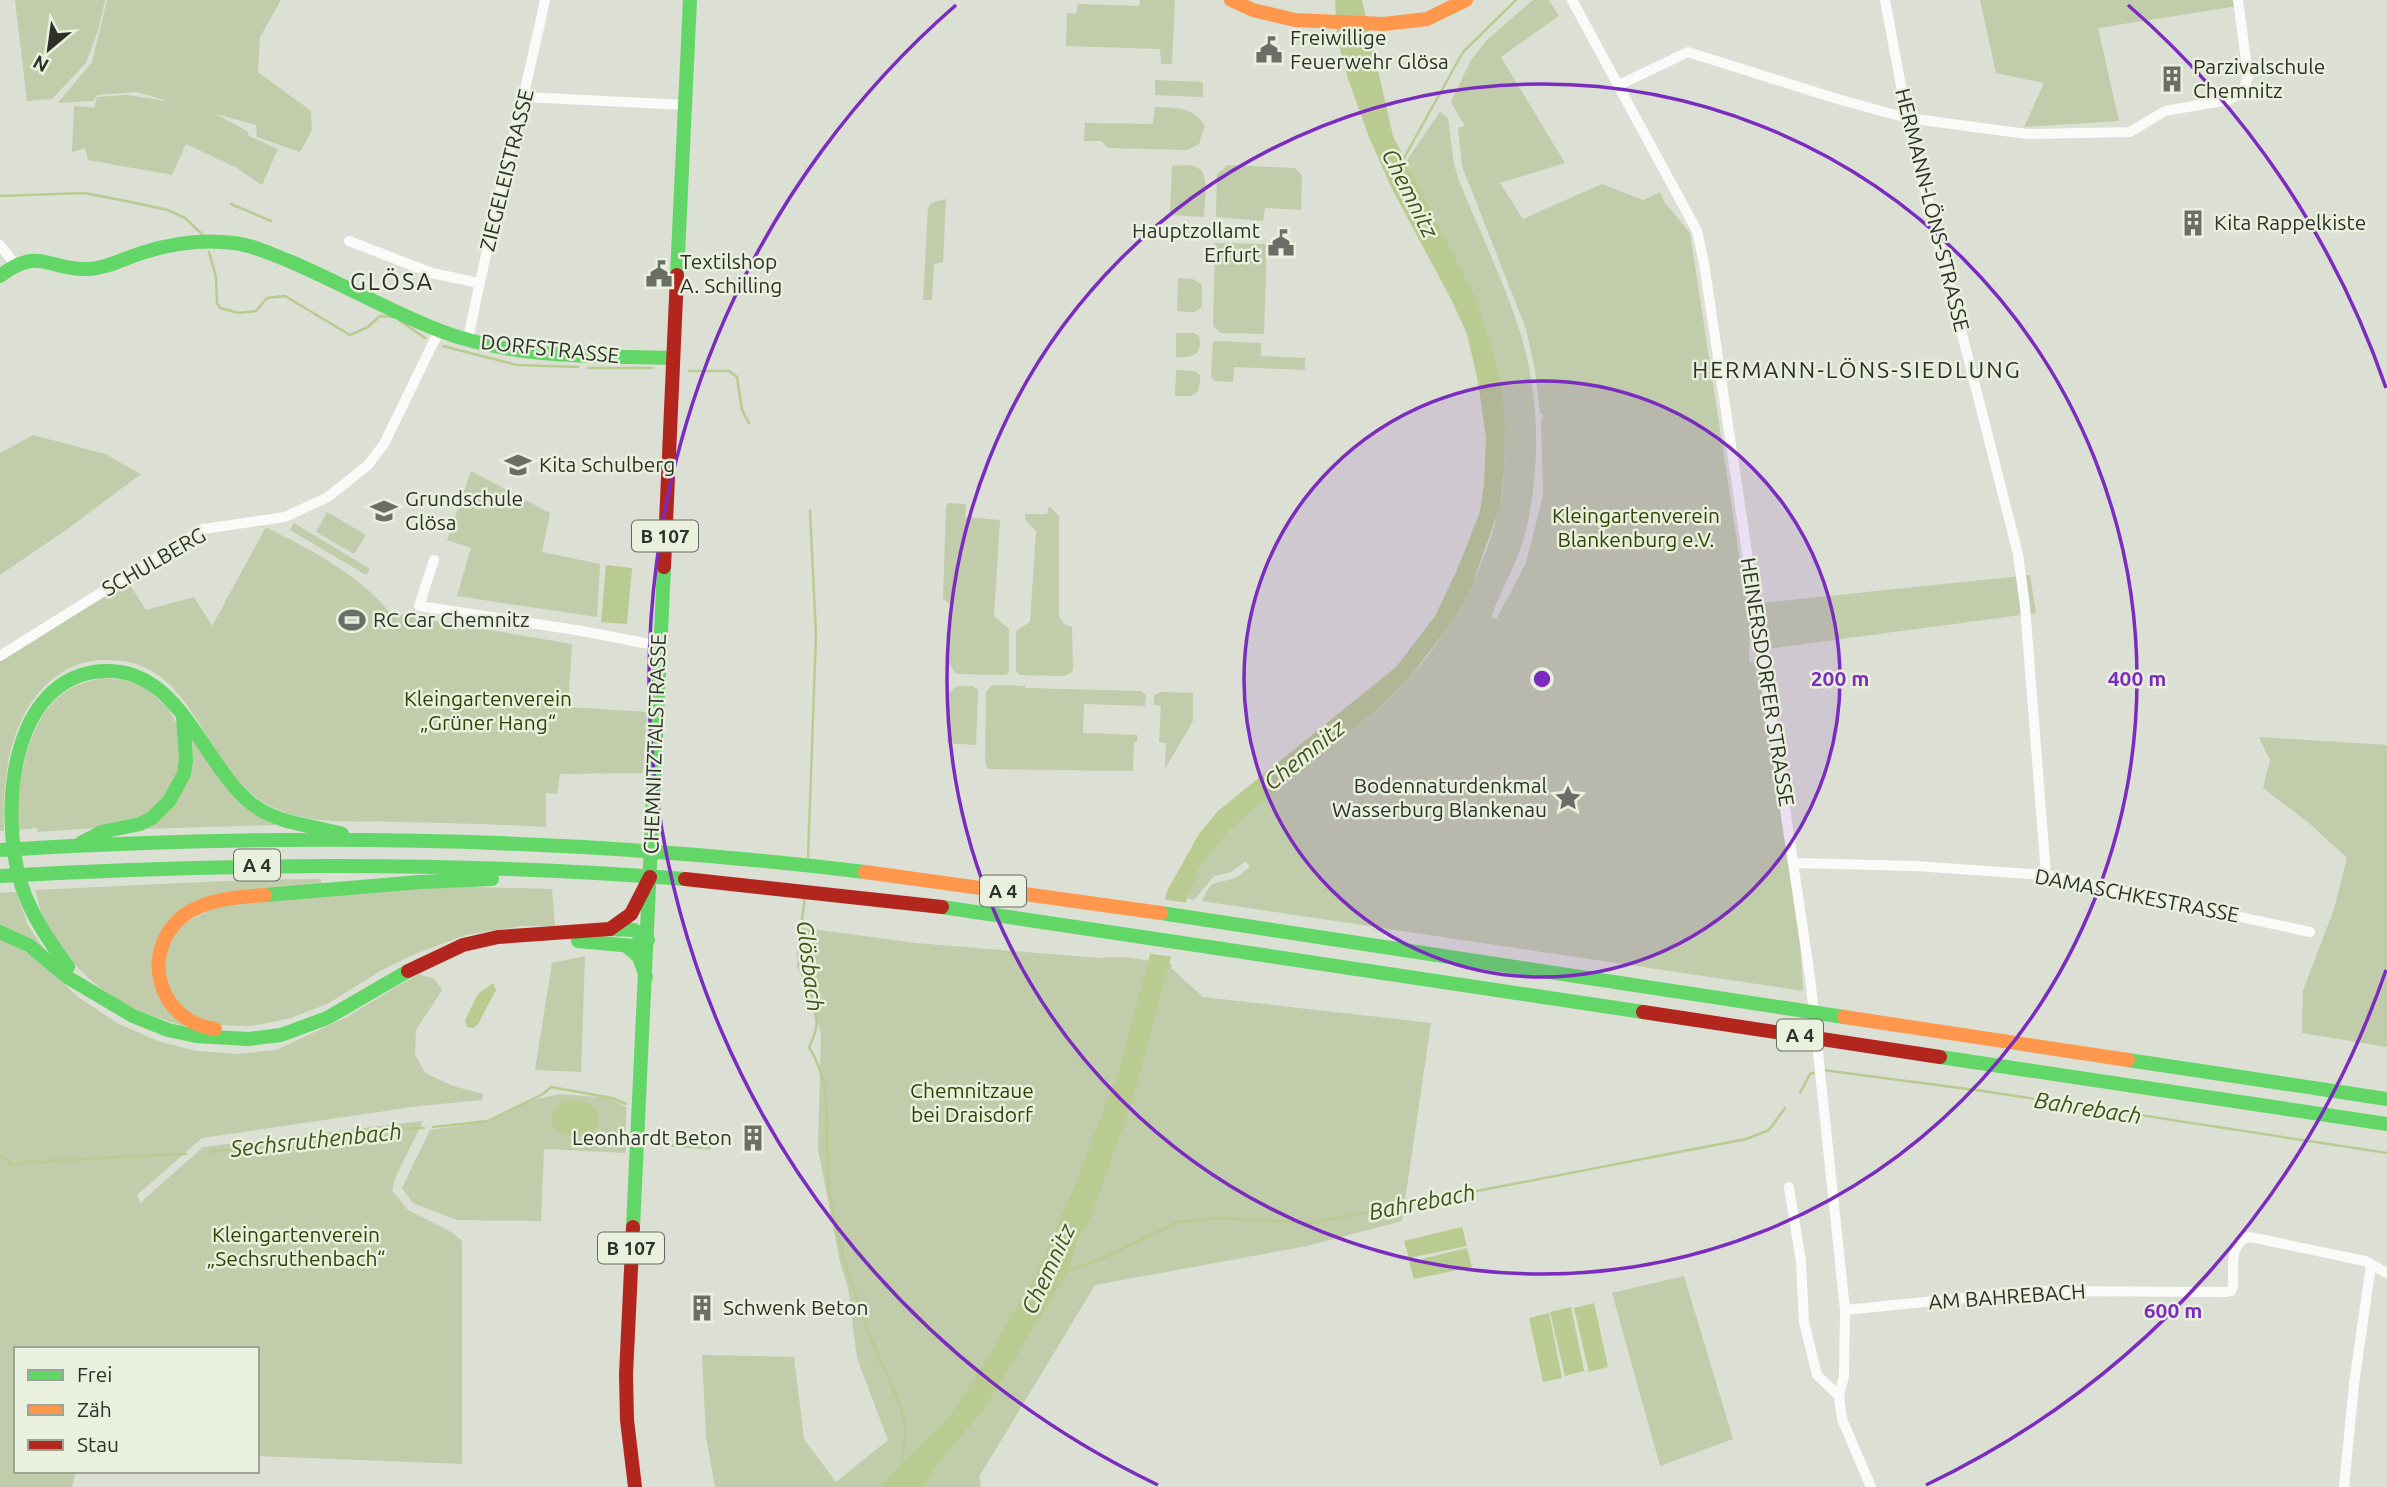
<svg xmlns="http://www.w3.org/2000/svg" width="2387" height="1487" font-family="Ubuntu,sans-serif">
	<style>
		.green { fill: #c1ccaa }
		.water { fill: #b9cb91 }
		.pier { fill: #dbdfd4 }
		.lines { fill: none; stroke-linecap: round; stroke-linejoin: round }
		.stream { stroke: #b9cb91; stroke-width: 2.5 }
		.street { stroke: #fafaf9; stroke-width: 10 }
		.fast { stroke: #63d668; stroke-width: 14 }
		.slow { stroke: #ff974d; stroke-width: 14 }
		.jam { stroke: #b3261e; stroke-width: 14 }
		.ring { fill: none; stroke: #7b2cbf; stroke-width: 3.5 }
		.labels { text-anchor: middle; stroke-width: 5; stroke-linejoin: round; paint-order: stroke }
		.shield { fill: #e9f0dd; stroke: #666a60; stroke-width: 2 }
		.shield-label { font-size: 19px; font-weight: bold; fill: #2e312a }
		.poi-label { font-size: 21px; fill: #2e312a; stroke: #e9f0dd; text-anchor: start }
		.street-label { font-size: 21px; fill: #2e312a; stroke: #e9f0dd }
		.park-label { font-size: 21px; fill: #324003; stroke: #e9f0dd }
		.water-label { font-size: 23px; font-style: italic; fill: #425118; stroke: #e9f0dd }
		.neighbourhood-label { font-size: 23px; letter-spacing: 2px; fill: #2e312a; stroke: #e9f0dd }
		.quarter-label { font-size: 24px; letter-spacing: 2px; fill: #2e312a; stroke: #e9f0dd }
		.centre { fill: #7b2cbf; stroke: #e9f0dd; stroke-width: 3.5 }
		.ring-label { font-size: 21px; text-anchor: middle; font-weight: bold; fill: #7b2cbf; stroke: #e9f0dd; stroke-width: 5; stroke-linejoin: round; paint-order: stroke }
	</style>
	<rect width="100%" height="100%" fill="#dbdfd4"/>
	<path class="green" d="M15,0h90l-6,27 -13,36 -34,36 -25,2z
		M107,0h174l-21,37 -2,35 53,39 1,19 -12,22 -43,-15 -1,-12 -40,-11 31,17 2,5 29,13 -16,36 -27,-18 -49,-23 -14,31 -84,-15 -3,-12 -13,4 2,-46 20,2 3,-11 31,-2 43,7 -34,-10 -40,3 -4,6 -35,2 34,-41z
		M1140,0h35l-3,64h-11l-1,-15 -94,-3 1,-33 9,1 2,-10 61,2z
		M1533,0h16l10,16 -58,41 64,106 -65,20 23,36 79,-35 41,16 17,-8 5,11 25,30 60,393 -1,36h8l43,277 3,52 -601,-90c10,-24 13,-16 33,-23 5,-2 10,-8 15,-11l-4,-6 -15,11 -17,4 -20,24 -7,-2c5,-11 9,-24 15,-34 25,-39 65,-67 100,-95 25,-20 51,-39 75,-59 60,-53 104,-125 122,-202 7,-26 5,-53 6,-80l-98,-268 33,-48 8,6 6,47 6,18c20,49 44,99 60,149 20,62 21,139 5,202 -7,29 -25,56 -34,84h6l29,-55 17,-67 -2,-75 2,-6 -3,-2 -5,-43 -9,-41 -64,-163 -4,-38 7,-2 -14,-24 20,-42 15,-19z
		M1980,0h258v6l-140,22 21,93 -95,6 20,-44 -48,-10z
		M1155,80l48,2v15l-48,-2z
		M1155,107c19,1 39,-1 50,19l-6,18 -12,6 -79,-2 -7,-7h-17l1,-18 68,1z
		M1228,165l67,3 7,8 -1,34 -36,-2 -2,13 -47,-4 1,-43z
		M1172,166c7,0 18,-2 24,1 15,5 8,37 8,50l-34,-2z
		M946,199l-3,63 -9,2 -2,36h-9l5,-92 3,-5z
		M1215,243l52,1 -3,90 -43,-1 -8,-7z
		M1178,278l15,1 9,6v21c-7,9 -14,6 -25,5z
		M1176,333h18l5,3c5,19 -8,22 -23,21z
		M1213,341l48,2v13l44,2v12l-71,-3 -1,15 -18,-1 -4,-4z
		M1176,370l19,1 5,4c0,22 -5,22 -25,21z
		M33,435l72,19 36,20 -68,51 -73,50v-122z
		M471,471l79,42 -8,39 58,12 -3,53 -140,-21 14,-48 -24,-8z
		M949,503l17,1 -1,13 35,3 -6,96 15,13v43l-3,3 -50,-1 -8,-12 4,-56 -9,-7 3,-93z
		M1049,506l10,10v100l5,8 8,3 1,42 -2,4 -7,3 -45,-1 -3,-4v-40l14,-9 6,-91 -11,-11v-6h22z
		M327,512l39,23 -12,19 -38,-22z
		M294,523l76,46 -4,6 -76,-45z
		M266,527c44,23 92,46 124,86l182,31 -4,63 79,5 -4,61 -83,1 -3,20 -11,-1v34c-50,-3 -99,-4 -149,-5 -40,-1 -88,3 -125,-15 -72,-35 -73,-150 -167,-147 -22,0 -41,8 -57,23 -39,36 -46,97 -44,148h-4v-170l128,-79 18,28 48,-13 18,29z
		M2030,575l6,38 -269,36 -7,-46z
		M102,678l22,2 20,7 24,21 10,18 4,25 -8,34 -28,30 -50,13 -59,4v-4l-19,2c-2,-44 9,-113 48,-139 11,-7 24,-10 36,-13z
		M992,685l33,1v2l115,3 6,4 -1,11 -61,-2 -1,29 54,2v7h-3l-1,29 -145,-2 -3,-7 1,-70z
		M957,686h15l6,4 -2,55 -29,-2 2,-50z
		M1162,692l31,1v28l-28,48 1,-26 -7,-1 2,-36 -7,-1v-10z
		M191,732l85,93 -133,4 29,-23z
		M2259,737l128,8v302l-85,-14 1,-42 31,-82 13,-51 -37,-34 -47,-36 7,-28z
		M321,879v6l-119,15 -50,57 33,70c-16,-6 -32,-10 -47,-17 -38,-16 -80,-55 -95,-94 -4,-8 -5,-17 -8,-26l211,-10z
		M435,886l117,3 3,37h-34l-55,9 -49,18 -35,17 -53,33 -38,15 -40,8 -34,-1 -23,-8 -19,-13 -10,-18 1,-40 12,-20 40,-20z
		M16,892l12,33 19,29 -47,-27v-34z
		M797,927l119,16 182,15 26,-1 48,7 -1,4 32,29 228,26 -29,198 -95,25 -212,39 -116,192 2,10h-266l-9,-50 -4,-82 92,2 10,82 32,43 52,-42 -31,-82 -9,-70 -8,-26 -22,-113 3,-115 -9,-36 -15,-31z
		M0,938l36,20 42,39 41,27 39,17 38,10 41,3 39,-4 71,-33 71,-43 17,5 7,11 -26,40 -1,24 10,19 28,13 30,8 -1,6 -63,6 -217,32 -65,57 3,8 63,-56 220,-26 -27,55 -4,14 16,20 45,23 9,8v223l-205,-8v-107h-241v122h60l-4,16h-72z
		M585,956l-4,116 -46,-2 17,-107z
		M559,1094l50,4 17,9v46l-82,-4 -3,72 -84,-1 -44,-17 -11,-15 28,-58 57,-8 46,-22z
		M1684,1276l49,163 -73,27 -48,-173z"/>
	<path class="water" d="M1335,0h27l31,136 83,163 25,81 4,48 -1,44 -4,34 -29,82 -21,37 -41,53 -31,31 -124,99 -28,26 -25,31 -14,33 -56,207 -42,116 -13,21 -8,29 -84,138 -49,58 -10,20h-46l68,-67 31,-47 58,-98 36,-83 48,-125 47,-176 32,-57 19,-23 178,-144 39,-51 22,-46 23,-58 4,-28 2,-46 -8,-56 -11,-48 -16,-35 -59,-110 -23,-52 -21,-58 -11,-42z
		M606,565l26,3 -5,56 -26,-2z
		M493,983l3,7 -18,34 -4,4 -7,-1 -2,-7 13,-26z
		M574,1100l14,3 9,8 1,12 -7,12c-11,1 -24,3 -34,-4 -11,-7 -4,-24 6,-29 0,0 11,-2 11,-2z
		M1462,1227l5,19 -58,12 -5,-17z
		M1467,1248l5,19 -58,12 -5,-17z
		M1594,1303l14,64 -19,5 -15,-64z
		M1571,1307l13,64 -19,5 -15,-64z
		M1549,1313l13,65 -19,4 -14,-64z"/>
	<path class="pier" d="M1161,899l28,4 -15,54 -29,-4z"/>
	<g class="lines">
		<path class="stream" d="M1404,158l59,-106 53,-52
			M0,196l84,-3 42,8 42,9 17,8 18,17
			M231,204l40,17
			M209,252l7,25 1,26 3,5 19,5 17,-2 11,-13 18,-2 65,39 18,-8 12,-11 13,1
			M399,320l26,18
			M443,346l74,19 61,2
			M588,368h64
			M689,371h40l8,6 5,33 7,13
			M808,857l8,-222 -6,-124
			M805,895c-1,13 -4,26 -4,38 1,11 8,16 11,25 4,12 -1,20 -1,32 0,28 14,25 -2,57 27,42 14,93 20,140 6,51 23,101 41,149 11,29 29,58 35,89 2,13 -3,30 -5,42
			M1823,1070l160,21 404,62
			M1800,1093l10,-19 7,-2
			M433,1127l55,-6 55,-27 8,-7 61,11 14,6
			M652,1140l10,5 48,3
			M209,1152l152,-20 63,-4
			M0,1157l9,2v6c15,1 16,-8 35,-2 8,-5 17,-2 27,-3 38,-3 76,-5 115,-6
			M1065,1272l38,-14 75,-36 41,-4 93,5 434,-84 23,-9 16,-22"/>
		<path class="street" d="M1572,0l125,231 7,32 106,714 35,333 -1,66 -5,20 3,23 29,68
			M1885,0l22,118 111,436 7,52 21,269
			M1619,85l69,-33 146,46 73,20 120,16 103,-2 35,-21 63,-11 15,-8 5,-16 -10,-76
			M525,97l161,8
			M349,241l83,32 47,10
			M0,245l14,18
			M468,340c22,-114 53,-226 77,-340
			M434,560l-15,46 157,24 84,16
			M0,656l203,-127 82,-12 43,-20 40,-32 16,-21 55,-113
			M1794,863l121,3 131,9 264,57
			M1789,1187l12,75 3,60 13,53 22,21
			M1845,1310l190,-19 192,1 4,-1 2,-5c1,-18 -5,-45 17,-49l115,24 22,12
			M2344,1487l10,-103 17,-119"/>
		<path class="fast" d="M677,275l13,-275
			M0,276c40,-31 48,-5 89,-7 20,-1 37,-12 56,-17 28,-9 59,-13 89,-9 19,2 37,11 55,18 50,21 98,49 149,69 74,29 156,26 235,28
			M81,843l21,-11 38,-8 12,-6 17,-17 15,-27 2,-14 -3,-44
			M0,850c289,-18 577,-13 865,22
			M0,876c229,-13 457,-15 685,3
			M265,895l155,-13 72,-3
			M942,907l701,105
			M1161,913l683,104
			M0,932l30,14 37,31 66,39 35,14 28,6 52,3 33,-4 46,-17 81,-47
			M578,941l55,5 15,-6 -14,-10 -24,-1
			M625,945l14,12 7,20
			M68,967c-19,-26 -37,-52 -47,-83 -21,-69 -13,-208 83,-213 76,-4 98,94 148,133 25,20 60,21 90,30
			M1940,1057l447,67
			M2128,1060l259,39
			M633,1227l31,-660"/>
		<path class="slow" d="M1231,0l22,10 42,10 89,4 43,-5 39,-19
			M865,872l296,41
			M1844,1017l284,43
			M215,1029c-56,-7 -77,-76 -32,-113 22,-17 55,-19 82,-21"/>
		<path class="jam" d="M664,567l13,-292
			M685,879l257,28
			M408,971l55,-26 35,-8 112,-8 21,-15 19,-37
			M1643,1012l297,45
			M633,1227l-7,148 1,45 8,67"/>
	</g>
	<circle cx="1542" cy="679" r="298" fill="#7b2cbf" fill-opacity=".12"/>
	<g class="ring">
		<circle cx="1542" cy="679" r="298"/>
		<circle cx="1542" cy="679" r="595"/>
		<path d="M2386 970A893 893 0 0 1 1926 1485M1158 1485A893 893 0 0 1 956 5M2128 5A893 893 0 0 1 2386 388"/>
	</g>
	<defs>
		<g id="civic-bare" transform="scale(2.1)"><path d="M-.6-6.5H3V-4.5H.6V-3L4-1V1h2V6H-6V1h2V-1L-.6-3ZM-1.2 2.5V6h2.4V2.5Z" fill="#6b6e66" stroke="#e9f0dd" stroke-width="2.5" paint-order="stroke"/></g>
		<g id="building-bare" transform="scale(2.1)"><path d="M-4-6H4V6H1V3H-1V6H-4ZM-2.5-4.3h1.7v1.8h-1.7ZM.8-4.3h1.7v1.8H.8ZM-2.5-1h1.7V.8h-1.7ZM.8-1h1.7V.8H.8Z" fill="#6b6e66" stroke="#e9f0dd" stroke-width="2.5" paint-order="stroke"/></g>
		<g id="school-bare" transform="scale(2.1)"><path d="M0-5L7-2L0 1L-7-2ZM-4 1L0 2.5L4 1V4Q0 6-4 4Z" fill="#6b6e66" stroke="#e9f0dd" stroke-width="2.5" paint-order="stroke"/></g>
		<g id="stadium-bare" transform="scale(2.1)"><path d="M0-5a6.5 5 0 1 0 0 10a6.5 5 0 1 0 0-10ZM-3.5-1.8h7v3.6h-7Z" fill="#6b6e66" stroke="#e9f0dd" stroke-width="2.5" paint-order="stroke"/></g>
		<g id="sight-bare" transform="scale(2.1)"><path d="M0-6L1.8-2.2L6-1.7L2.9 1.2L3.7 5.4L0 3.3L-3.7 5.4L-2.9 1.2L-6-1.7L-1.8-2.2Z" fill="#6b6e66" stroke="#e9f0dd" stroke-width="2.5" paint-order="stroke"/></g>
	</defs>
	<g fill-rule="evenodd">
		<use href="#civic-bare" x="1269" y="50"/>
		<use href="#building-bare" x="2172" y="79"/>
		<use href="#building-bare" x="2193" y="223"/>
		<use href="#civic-bare" x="1281" y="243"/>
		<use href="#civic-bare" x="659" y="274"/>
		<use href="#school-bare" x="518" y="465"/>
		<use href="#school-bare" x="384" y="511"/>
		<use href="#stadium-bare" x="352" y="620"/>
		<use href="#sight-bare" x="1568" y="798"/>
		<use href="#building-bare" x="753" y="1138"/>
		<use href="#building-bare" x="702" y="1308"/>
	</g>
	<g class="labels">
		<g class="shield">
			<rect x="632" y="520.5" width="66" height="31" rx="5"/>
			<rect x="234" y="849.5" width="46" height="31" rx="5"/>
			<rect x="980" y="875.5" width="46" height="31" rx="5"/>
			<rect x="1777" y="1019.5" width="46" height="31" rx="5"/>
			<rect x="598" y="1232.5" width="66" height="31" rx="5"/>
		</g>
		<g class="shield-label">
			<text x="665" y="543">B 107</text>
			<text x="257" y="872">A 4</text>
			<text x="1003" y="898">A 4</text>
			<text x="1800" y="1042">A 4</text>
			<text x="631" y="1255">B 107</text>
		</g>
		<g class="poi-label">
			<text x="1290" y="45">Freiwillige<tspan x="1290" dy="24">Feuerwehr Glösa</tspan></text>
			<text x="2193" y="74">Parzivalschule<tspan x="2193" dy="24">Chemnitz</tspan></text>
			<text x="2214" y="230">Kita Rappelkiste</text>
			<text x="1260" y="238" text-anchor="end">Hauptzollamt<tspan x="1260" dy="24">Erfurt</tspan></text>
			<text x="680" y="269">Textilshop<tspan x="680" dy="24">A. Schilling</tspan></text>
			<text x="539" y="472">Kita Schulberg</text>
			<text x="405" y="506">Grundschule<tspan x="405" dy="24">Glösa</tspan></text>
			<text x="373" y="627">RC Car Chemnitz</text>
			<text x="1547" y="793" text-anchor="end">Bodennaturdenkmal<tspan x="1547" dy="24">Wasserburg Blankenau</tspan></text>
			<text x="732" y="1145" text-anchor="end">Leonhardt Beton</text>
			<text x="723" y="1315">Schwenk Beton</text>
		</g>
		<g class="street-label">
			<text transform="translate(507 170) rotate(-76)" y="7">ZIEGELEISTRASSE</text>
			<text transform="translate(1932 210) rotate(76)" y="7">HERMANN-LÖNS-STRASSE</text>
			<text transform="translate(550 349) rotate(6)" y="7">DORFSTRASSE</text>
			<text transform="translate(154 562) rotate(-30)" y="7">SCHULBERG</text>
			<text transform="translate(1767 682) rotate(81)" y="7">HEINERSDORFER STRASSE</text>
			<text transform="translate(655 744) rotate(-88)" y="7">CHEMNITZTALSTRASSE</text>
			<text transform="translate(2137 896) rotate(11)" y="7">DAMASCHKESTRASSE</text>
			<text transform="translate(2007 1297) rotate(-4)" y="7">AM BAHREBACH</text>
		</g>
		<g class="park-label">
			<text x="1636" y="523">Kleingartenverein<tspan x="1636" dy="24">Blankenburg e.V.</tspan></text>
			<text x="488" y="706">Kleingartenverein<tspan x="488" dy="24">„Grüner Hang“</tspan></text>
			<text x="972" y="1098">Chemnitzaue<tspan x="972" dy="24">bei Draisdorf</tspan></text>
			<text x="296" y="1242">Kleingartenverein<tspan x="296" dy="24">„Sechsruthenbach“</tspan></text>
		</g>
		<g class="water-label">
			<text transform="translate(1410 193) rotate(63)" y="8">Chemnitz</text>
			<text transform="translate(1304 755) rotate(-39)" y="8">Chemnitz</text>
			<text transform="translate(810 966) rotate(83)" y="8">Glösbach</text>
			<text transform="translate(2088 1108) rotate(9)" y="8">Bahrebach</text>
			<text transform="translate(316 1140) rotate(-6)" y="8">Sechsruthenbach</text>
			<text transform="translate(1422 1202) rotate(-11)" y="8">Bahrebach</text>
			<text transform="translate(1048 1269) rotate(-65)" y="8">Chemnitz</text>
		</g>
		<g class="neighbourhood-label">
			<text x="1857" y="378">HERMANN-LÖNS-SIEDLUNG</text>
		</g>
		<g class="quarter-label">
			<text x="392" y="290">GLÖSA</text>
		</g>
	</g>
	<circle cx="1542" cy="679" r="10" class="centre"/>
	<g class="ring-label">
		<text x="1840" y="686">200 m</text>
		<text x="2137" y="686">400 m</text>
		<text x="2173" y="1318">600 m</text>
	</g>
	<rect x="14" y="1347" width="245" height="126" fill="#e9f0dd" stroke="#9ea495" stroke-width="2"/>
	<rect x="28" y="1370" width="35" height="10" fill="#63d668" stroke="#9ea495" stroke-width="2"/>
	<text x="77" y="1382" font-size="21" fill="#2e312a">Frei</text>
	<rect x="28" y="1405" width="35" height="10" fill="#ff974d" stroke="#9ea495" stroke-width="2"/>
	<text x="77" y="1417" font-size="21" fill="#2e312a">Zäh</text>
	<rect x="28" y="1440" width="35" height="10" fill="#b3261e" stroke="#9ea495" stroke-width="2"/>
	<text x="77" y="1452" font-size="21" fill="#2e312a">Stau</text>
	<g transform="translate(49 49) rotate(209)" stroke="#e9f0dd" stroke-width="5" paint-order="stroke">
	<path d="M0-5L12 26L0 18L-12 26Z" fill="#2e312a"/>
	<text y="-10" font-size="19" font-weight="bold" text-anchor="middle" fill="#2e312a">N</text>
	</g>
</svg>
